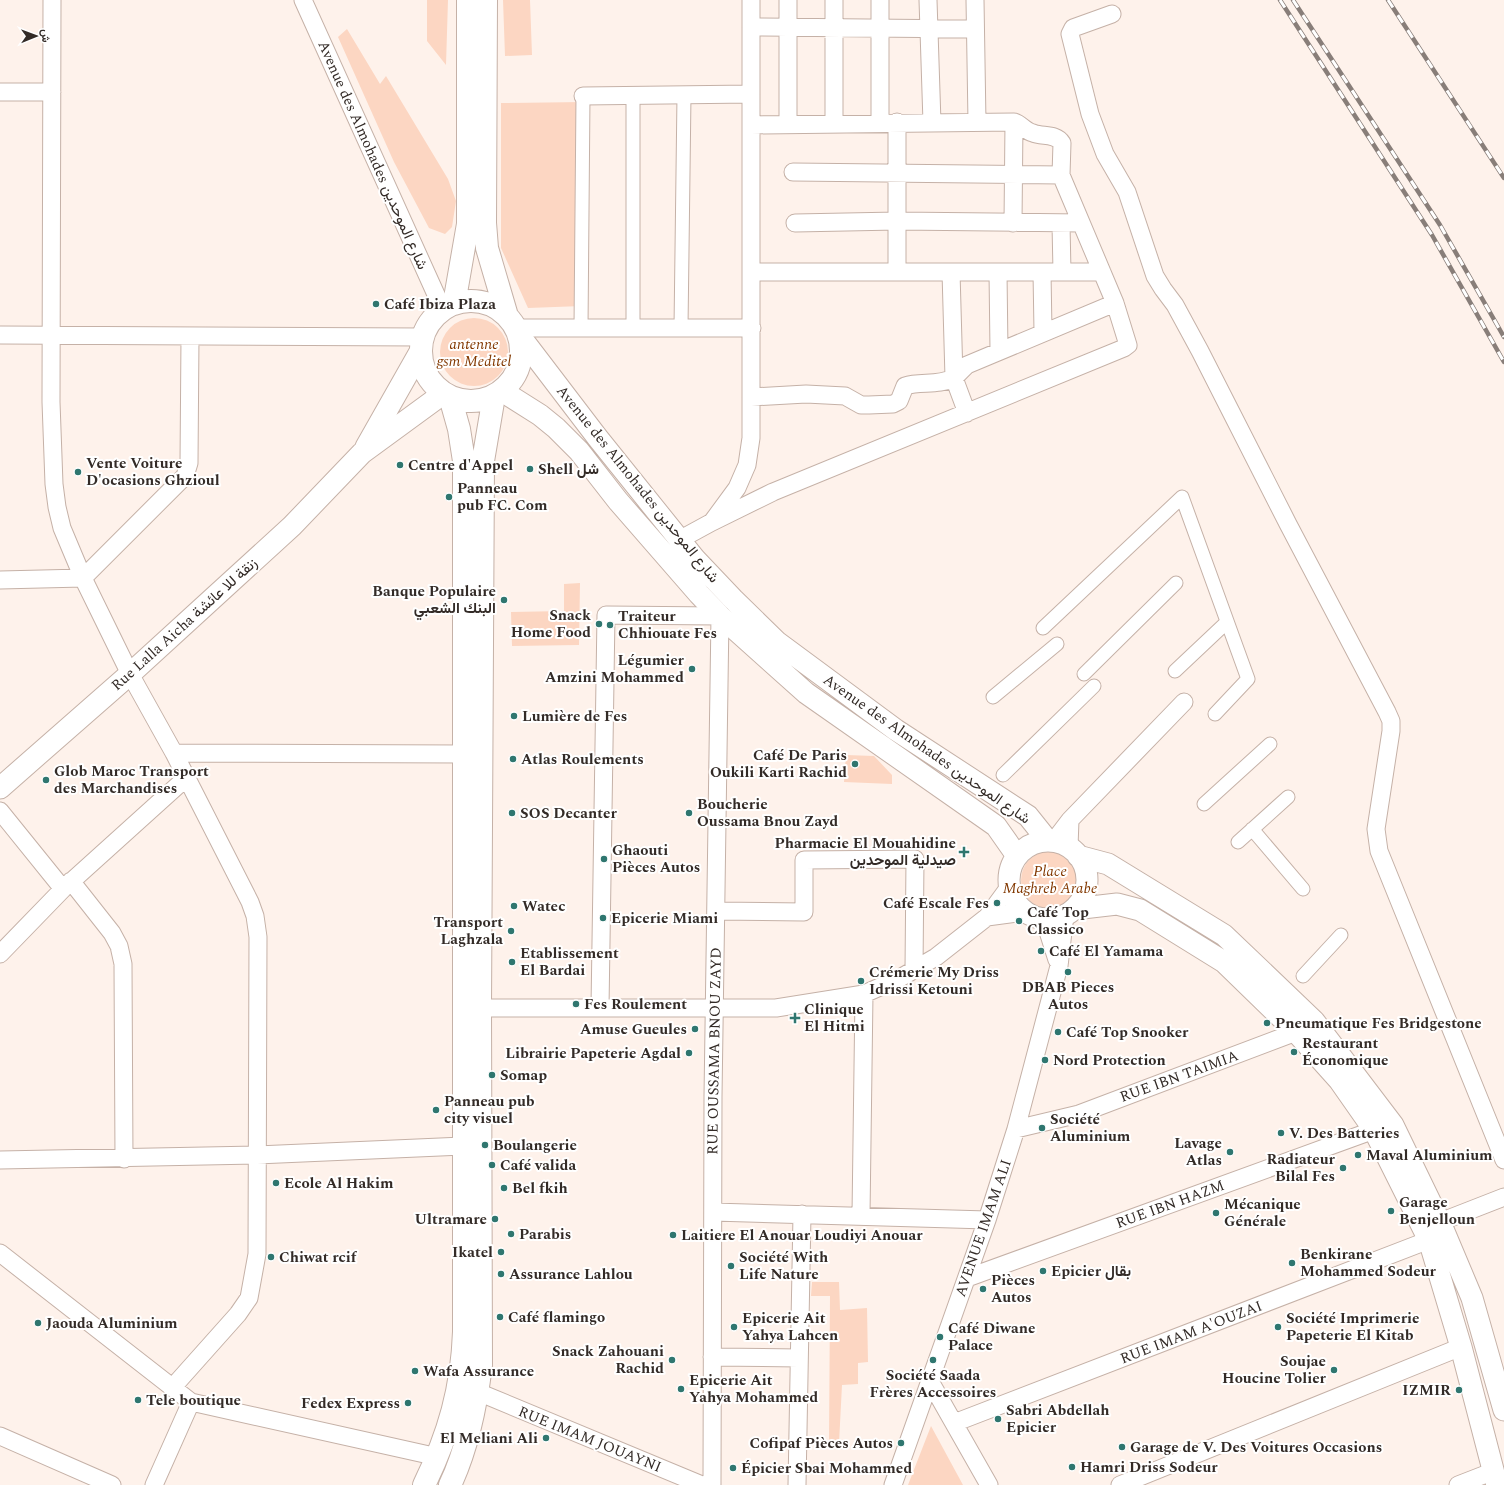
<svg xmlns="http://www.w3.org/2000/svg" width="1504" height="1485" font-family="Spectral,Vazirmatn,serif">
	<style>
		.green { fill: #fcd6c2 }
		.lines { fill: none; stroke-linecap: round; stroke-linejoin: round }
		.pedestrian-casing { stroke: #c5b1a7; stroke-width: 15 }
		.minor-casing { stroke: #c5b1a7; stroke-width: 19 }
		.tertiary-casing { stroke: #c5b1a7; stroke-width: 23 }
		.primary-casing { stroke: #c5b1a7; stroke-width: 24 }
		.pedestrian { stroke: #fff; stroke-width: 13 }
		.minor { stroke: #fff; stroke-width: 17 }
		.tertiary { stroke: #fff; stroke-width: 21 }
		.primary { stroke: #fff; stroke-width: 22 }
		.rail-casing { stroke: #887e79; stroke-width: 4.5 }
		.rail { stroke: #fff; stroke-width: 3; stroke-dasharray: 9; stroke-linecap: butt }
		.poi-dot { fill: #2f766f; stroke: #fff; stroke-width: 1.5 }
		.labels { text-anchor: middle; stroke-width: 4; stroke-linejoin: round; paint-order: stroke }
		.street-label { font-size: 15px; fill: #332b27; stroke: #fff }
		.poi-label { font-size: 15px; font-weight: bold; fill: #332b27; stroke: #fff; text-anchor: start }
		.park-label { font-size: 15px; font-style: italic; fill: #823800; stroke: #fff }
	</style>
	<rect width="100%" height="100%" fill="#fef2eb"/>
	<path class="green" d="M427,0h21l-2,65 -19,-24z
		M503,0h27l2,55 -27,1z
		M347,29l33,55 6,-8 62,103 8,22 -4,26 -7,7 -16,-6 -35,-66 -56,-125z
		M584,102l-2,204 -54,2 -27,-60v-145z
		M440 352a34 34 0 1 1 68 0a34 34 0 1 1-68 0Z
		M580,583l-1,62 -67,1 -1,-34 53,-1v-27z
		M846,755l28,1 18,19v9l-48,-2z
		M1021 880a29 29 0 1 1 58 0a29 29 0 1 1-58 0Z
		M812,1282h27l1,28 27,-2 1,54 -10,1v21l-16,1 -3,58 -10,-1 1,-146h-19z
		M931,1426l32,59h-55z"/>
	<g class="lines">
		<g class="pedestrian-casing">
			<path id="pedestrian" d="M581,328l2,-232
				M633,328v-232
				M681,328l3,-233
				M1043,628l139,-131 66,182 -33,35
				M1175,671l52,-49
				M1084,674l92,-91
				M993,697l64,-53
				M1003,775l91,-89
				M1204,804l66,-60
				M1252,829l51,60
				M1238,842l50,-45
				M1303,976l38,-41"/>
		</g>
		<g class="minor-casing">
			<path id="minor" d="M52,0l-1,402 3,82 3,23 5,21 21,50 47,96 44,79 76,149 5,14 3,21 -1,317 -8,44 -11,16 -66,74
				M303,0l140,310
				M834,0v123
				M928,0l4,123
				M975,0l2,122
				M1112,14l-39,14 -3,6 20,80 15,40 22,38 28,84 8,13 12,16 25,46 88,173 99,188 4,9v10l-15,98 3,22 125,309
				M751,27l224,2
				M0,92h52
				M583,96l168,-2
				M880,123v-123
				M788,125v-125
				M793,172l268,3
				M795,223l102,-2 184,2
				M1013,223l1,-101
				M1061,224l1,48
				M752,272h350
				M897,272v-150
				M951,272l3,106 13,35
				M998,272l1,79
				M1042,272l1,60
				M517,328h235
				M0,335l423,2
				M751,397l55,-3 39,2 16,9h8l24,-1 6,-3 6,-15c15,-5 34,0 48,-8 5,-3 9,-9 14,-13l148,-62
				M712,522l61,-30 351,-144 4,-3 -13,-42 -54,-128 1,-32c-6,-10 -20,-6 -29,-10 -8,-2 -12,-9 -19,-11l-263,3
				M679,540l33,-18 25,-34 10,-23 4,-27v-438
				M0,580l83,-2 102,-102 4,-13 1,-126
				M174,753l289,1
				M0,811l63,78
				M1054,841l16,-21 114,-118
				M1069,847l1,-27
				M71,881l41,52 7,13 4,18 1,195
				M716,911l88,1v-52l111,-1 -1,111
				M987,917l37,-5
				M1044,919l13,41
				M0,954l63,-65 123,-111
				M480,1008h296l88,-14 36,-16 36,-21 51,-40 22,-30
				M600,1008l6,-393 114,1 -7,481 -1,388
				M1016,1129l63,-15 217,-82
				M0,1160l257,-5 206,-9
				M713,1212l274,8
				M861,1215l3,-221
				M1440,1222l64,-25
				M0,1253l191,149 247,55
				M967,1278l407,-148
				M712,1357l87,1
				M931,1383l58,102
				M478,1392l224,93
				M954,1423l475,-183
				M0,1436l112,49
				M154,1485l37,-83
				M797,1485l5,-271
				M893,1485l94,-265 29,-91 43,-163 6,-51
				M1120,1485l341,-138
				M1458,1485l36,-14"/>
		</g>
		<g class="tertiary-casing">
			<path id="tertiary" d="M520,336l77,101 98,122 38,40 44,43 119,88 132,86 20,25
				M502,391l38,24 16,13 23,23 39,50 81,93 21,22 86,77 190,133 21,30
				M366,447l55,-97
				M0,788l130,-114 162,-148 70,-73 82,-60
				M1009 880a39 39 0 1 1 78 0a39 39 0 1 1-78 0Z
				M1078,856l30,8 116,71 90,86 79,104 47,97 32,76 32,112
				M1074,909l43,-5 23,6 84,52 72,70 43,48 35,50 55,110 32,107 36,138"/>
		</g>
		<g class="primary-casing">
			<path id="primary" d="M486,0l-1,223 2,25 20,68
				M421 351a50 50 0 1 1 100 0a50 50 0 1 1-100 0Z
				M454,304l14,-80v-224
				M424,1485c25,-51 38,-97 40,-153v-871l-5,-32 -9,-32
				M450,1485c18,-38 26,-79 31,-120l-1,-357 3,-547 11,-65"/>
		</g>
		<use href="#pedestrian" class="pedestrian"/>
		<use href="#minor" class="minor"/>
		<use href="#tertiary" class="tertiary"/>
		<use href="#primary" class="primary"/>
		<g class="rail-casing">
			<path id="rail" d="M1280,0l152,235 72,127
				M1293,0l147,225 64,112
				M1388,0l116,178"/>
		</g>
		<use href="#rail" class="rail"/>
	</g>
	<g class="poi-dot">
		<circle cx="376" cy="304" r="4"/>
		<circle cx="400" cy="465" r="4"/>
		<circle cx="530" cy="469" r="4"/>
		<circle cx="78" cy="472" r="4"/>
		<circle cx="449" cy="497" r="4"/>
		<circle cx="504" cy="600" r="4"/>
		<circle cx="599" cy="624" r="4"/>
		<circle cx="610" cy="625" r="4"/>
		<circle cx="692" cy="669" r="4"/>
		<circle cx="514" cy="716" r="4"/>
		<circle cx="513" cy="759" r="4"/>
		<circle cx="855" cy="764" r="4"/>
		<circle cx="46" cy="780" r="4"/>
		<circle cx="512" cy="813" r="4"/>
		<circle cx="689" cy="813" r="4"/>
		<path d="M962 846h4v4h4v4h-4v4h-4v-4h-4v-4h4z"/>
		<circle cx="604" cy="859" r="4"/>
		<circle cx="997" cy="903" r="4"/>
		<circle cx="514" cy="906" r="4"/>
		<circle cx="603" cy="918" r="4"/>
		<circle cx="1019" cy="921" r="4"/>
		<circle cx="511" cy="931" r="4"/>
		<circle cx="1041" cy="951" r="4"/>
		<circle cx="512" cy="962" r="4"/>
		<circle cx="1068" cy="972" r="4"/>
		<circle cx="861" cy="981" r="4"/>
		<circle cx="576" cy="1004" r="4"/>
		<path d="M793 1012h4v4h4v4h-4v4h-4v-4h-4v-4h4z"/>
		<circle cx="1267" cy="1023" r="4"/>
		<circle cx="695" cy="1029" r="4"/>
		<circle cx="1058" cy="1032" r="4"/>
		<circle cx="1294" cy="1052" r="4"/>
		<circle cx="689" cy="1053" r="4"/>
		<circle cx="1045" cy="1060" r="4"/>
		<circle cx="492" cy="1075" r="4"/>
		<circle cx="436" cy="1110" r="4"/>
		<circle cx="1042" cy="1128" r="4"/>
		<circle cx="1281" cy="1133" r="4"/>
		<circle cx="485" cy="1145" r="4"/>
		<circle cx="1230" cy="1152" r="4"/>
		<circle cx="1358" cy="1155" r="4"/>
		<circle cx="492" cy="1165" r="4"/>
		<circle cx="1343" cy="1168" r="4"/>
		<circle cx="276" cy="1183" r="4"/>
		<circle cx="504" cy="1188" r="4"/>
		<circle cx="1391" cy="1211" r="4"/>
		<circle cx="1216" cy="1213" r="4"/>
		<circle cx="495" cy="1219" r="4"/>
		<circle cx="511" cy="1234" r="4"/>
		<circle cx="673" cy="1235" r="4"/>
		<circle cx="501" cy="1252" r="4"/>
		<circle cx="271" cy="1257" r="4"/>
		<circle cx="1292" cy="1263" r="4"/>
		<circle cx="731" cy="1266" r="4"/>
		<circle cx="1043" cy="1271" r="4"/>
		<circle cx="501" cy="1274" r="4"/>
		<circle cx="983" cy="1289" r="4"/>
		<circle cx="500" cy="1317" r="4"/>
		<circle cx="38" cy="1323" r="4"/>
		<circle cx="734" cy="1327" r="4"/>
		<circle cx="1278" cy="1327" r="4"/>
		<circle cx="940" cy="1337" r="4"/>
		<circle cx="672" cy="1360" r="4"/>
		<circle cx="933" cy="1360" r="4"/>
		<circle cx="1334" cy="1370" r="4"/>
		<circle cx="415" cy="1371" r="4"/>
		<circle cx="681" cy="1389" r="4"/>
		<circle cx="1459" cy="1390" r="4"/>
		<circle cx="138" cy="1400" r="4"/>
		<circle cx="408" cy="1403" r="4"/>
		<circle cx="998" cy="1419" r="4"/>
		<circle cx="546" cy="1438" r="4"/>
		<circle cx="901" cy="1443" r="4"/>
		<circle cx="1122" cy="1447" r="4"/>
		<circle cx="1072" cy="1467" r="4"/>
		<circle cx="733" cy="1468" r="4"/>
	</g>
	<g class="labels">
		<g class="street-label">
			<text transform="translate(373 155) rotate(66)" y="5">Avenue des Almohades شارع الموحدين</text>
			<text transform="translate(638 484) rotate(51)" y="5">Avenue des Almohades شارع الموحدين</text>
			<text transform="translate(184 624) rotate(-42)" y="5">Rue Lalla Aicha زنقة للا عائشة</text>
			<text transform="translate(927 749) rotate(35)" y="5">Avenue des Almohades شارع الموحدين</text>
			<text transform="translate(714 1051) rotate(-89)" y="5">RUE OUSSAMA BNOU ZAYD</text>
			<text transform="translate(1179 1076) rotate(-20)" y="5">RUE IBN TAIMIA</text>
			<text transform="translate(1170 1204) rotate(-20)" y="5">RUE IBN HAZM</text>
			<text transform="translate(983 1228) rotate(-71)" y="5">AVENUE IMAM ALI</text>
			<text transform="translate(1191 1332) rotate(-21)" y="5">RUE IMAM A'OUZAI</text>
			<text transform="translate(590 1439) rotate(22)" y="5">RUE IMAM JOUAYNI</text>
		</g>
		<g class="poi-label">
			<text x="384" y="309">Café Ibiza Plaza</text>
			<text x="86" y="468">Vente Voiture<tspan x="86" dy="17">D'ocasions Ghzioul</tspan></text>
			<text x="408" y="470">Centre d'Appel</text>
			<text x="538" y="474">Shell شل</text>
			<text x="457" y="493">Panneau<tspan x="457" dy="17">pub FC. Com</tspan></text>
			<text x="496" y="596" text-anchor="end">Banque Populaire<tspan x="496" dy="17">البنك الشعبي</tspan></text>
			<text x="591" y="620" text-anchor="end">Snack<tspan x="591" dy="17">Home Food</tspan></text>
			<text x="618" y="621">Traiteur<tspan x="618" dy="17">Chhiouate Fes</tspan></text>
			<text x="684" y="665" text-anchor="end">Légumier<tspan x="684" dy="17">Amzini Mohammed</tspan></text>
			<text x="522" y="721">Lumière de Fes</text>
			<text x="847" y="760" text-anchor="end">Café De Paris<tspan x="847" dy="17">Oukili Karti Rachid</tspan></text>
			<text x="521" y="764">Atlas Roulements</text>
			<text x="54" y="776">Glob Maroc Transport<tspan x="54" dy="17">des Marchandises</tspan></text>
			<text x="697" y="809">Boucherie<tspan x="697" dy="17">Oussama Bnou Zayd</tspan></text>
			<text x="520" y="818">SOS Decanter</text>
			<text x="956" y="848" text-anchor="end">Pharmacie El Mouahidine<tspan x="956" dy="17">صيدلية الموحدين</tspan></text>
			<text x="612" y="855">Ghaouti<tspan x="612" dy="17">Pièces Autos</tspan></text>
			<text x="989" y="908" text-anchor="end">Café Escale Fes</text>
			<text x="522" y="911">Watec</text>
			<text x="1027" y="917">Café Top<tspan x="1027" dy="17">Classico</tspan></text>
			<text x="611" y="923">Epicerie Miami</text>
			<text x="503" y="927" text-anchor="end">Transport<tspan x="503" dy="17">Laghzala</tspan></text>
			<text x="1049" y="956">Café El Yamama</text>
			<text x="520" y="958">Etablissement<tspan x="520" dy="17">El Bardai</tspan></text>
			<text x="869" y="977">Crémerie My Driss<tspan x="869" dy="17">Idrissi Ketouni</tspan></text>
			<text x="1068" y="992" text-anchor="middle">DBAB Pieces<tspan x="1068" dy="17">Autos</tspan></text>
			<text x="584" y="1009">Fes Roulement</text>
			<text x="804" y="1014">Clinique<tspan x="804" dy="17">El Hitmi</tspan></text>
			<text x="1275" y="1028">Pneumatique Fes Bridgestone</text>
			<text x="687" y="1034" text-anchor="end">Amuse Gueules</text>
			<text x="1066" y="1037">Café Top Snooker</text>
			<text x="1302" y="1048">Restaurant<tspan x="1302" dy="17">Économique</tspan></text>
			<text x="681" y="1058" text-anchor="end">Librairie Papeterie Agdal</text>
			<text x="1053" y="1065">Nord Protection</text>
			<text x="500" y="1080">Somap</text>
			<text x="444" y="1106">Panneau pub<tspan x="444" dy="17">city visuel</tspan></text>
			<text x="1050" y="1124">Société<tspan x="1050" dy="17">Aluminium</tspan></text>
			<text x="1289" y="1138">V. Des Batteries</text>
			<text x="1222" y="1148" text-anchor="end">Lavage<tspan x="1222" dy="17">Atlas</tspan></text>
			<text x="493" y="1150">Boulangerie</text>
			<text x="1366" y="1160">Maval Aluminium</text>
			<text x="1335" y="1164" text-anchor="end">Radiateur<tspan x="1335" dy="17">Bilal Fes</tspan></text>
			<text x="500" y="1170">Café valida</text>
			<text x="284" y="1188">Ecole Al Hakim</text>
			<text x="512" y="1193">Bel fkih</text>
			<text x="1399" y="1207">Garage<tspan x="1399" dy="17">Benjelloun</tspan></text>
			<text x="1224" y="1209">Mécanique<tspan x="1224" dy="17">Générale</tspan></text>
			<text x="487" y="1224" text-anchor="end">Ultramare</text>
			<text x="519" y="1239">Parabis</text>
			<text x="681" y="1240">Laitiere El Anouar Loudiyi Anouar</text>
			<text x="493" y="1257" text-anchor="end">Ikatel</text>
			<text x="1300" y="1259">Benkirane<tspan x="1300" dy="17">Mohammed Sodeur</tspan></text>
			<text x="279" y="1262">Chiwat rcif</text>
			<text x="739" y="1262">Société With<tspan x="739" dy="17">Life Nature</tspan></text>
			<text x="1051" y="1276">Epicier بقال</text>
			<text x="509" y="1279">Assurance Lahlou</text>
			<text x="991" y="1285">Pièces<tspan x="991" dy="17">Autos</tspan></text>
			<text x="508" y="1322">Café flamingo</text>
			<text x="742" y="1323">Epicerie Ait<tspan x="742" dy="17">Yahya Lahcen</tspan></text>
			<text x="1286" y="1323">Société Imprimerie<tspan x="1286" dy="17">Papeterie El Kitab</tspan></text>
			<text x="46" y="1328">Jaouda Aluminium</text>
			<text x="948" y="1333">Café Diwane<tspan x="948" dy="17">Palace</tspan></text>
			<text x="664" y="1356" text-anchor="end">Snack Zahouani<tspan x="664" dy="17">Rachid</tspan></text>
			<text x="1326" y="1366" text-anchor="end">Soujae<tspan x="1326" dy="17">Houcine Tolier</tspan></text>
			<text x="423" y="1376">Wafa Assurance</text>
			<text x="933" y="1380" text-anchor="middle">Société Saada<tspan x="933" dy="17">Frères Accessoires</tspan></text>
			<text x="689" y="1385">Epicerie Ait<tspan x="689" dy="17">Yahya Mohammed</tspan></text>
			<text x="1451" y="1395" text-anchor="end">IZMIR</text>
			<text x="146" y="1405">Tele boutique</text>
			<text x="400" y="1408" text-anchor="end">Fedex Express</text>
			<text x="1006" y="1415">Sabri Abdellah<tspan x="1006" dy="17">Epicier</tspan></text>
			<text x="538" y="1443" text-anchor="end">El Meliani Ali</text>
			<text x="893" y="1448" text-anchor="end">Cofipaf Pièces Autos</text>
			<text x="1130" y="1452">Garage de V. Des Voitures Occasions</text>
			<text x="1080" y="1472">Hamri Driss Sodeur</text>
			<text x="741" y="1473">Épicier Sbai Mohammed</text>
		</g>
		<g class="park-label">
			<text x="474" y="349">antenne<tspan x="474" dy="17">gsm Meditel</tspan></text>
			<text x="1050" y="876">Place<tspan x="1050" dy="17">Maghreb Arabe</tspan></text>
		</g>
	</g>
	<g transform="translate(36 36) rotate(89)" stroke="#ffffff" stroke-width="3" paint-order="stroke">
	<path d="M0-3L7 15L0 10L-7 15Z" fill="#332b27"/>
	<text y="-6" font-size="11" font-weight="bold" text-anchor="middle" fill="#332b27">ش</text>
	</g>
</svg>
